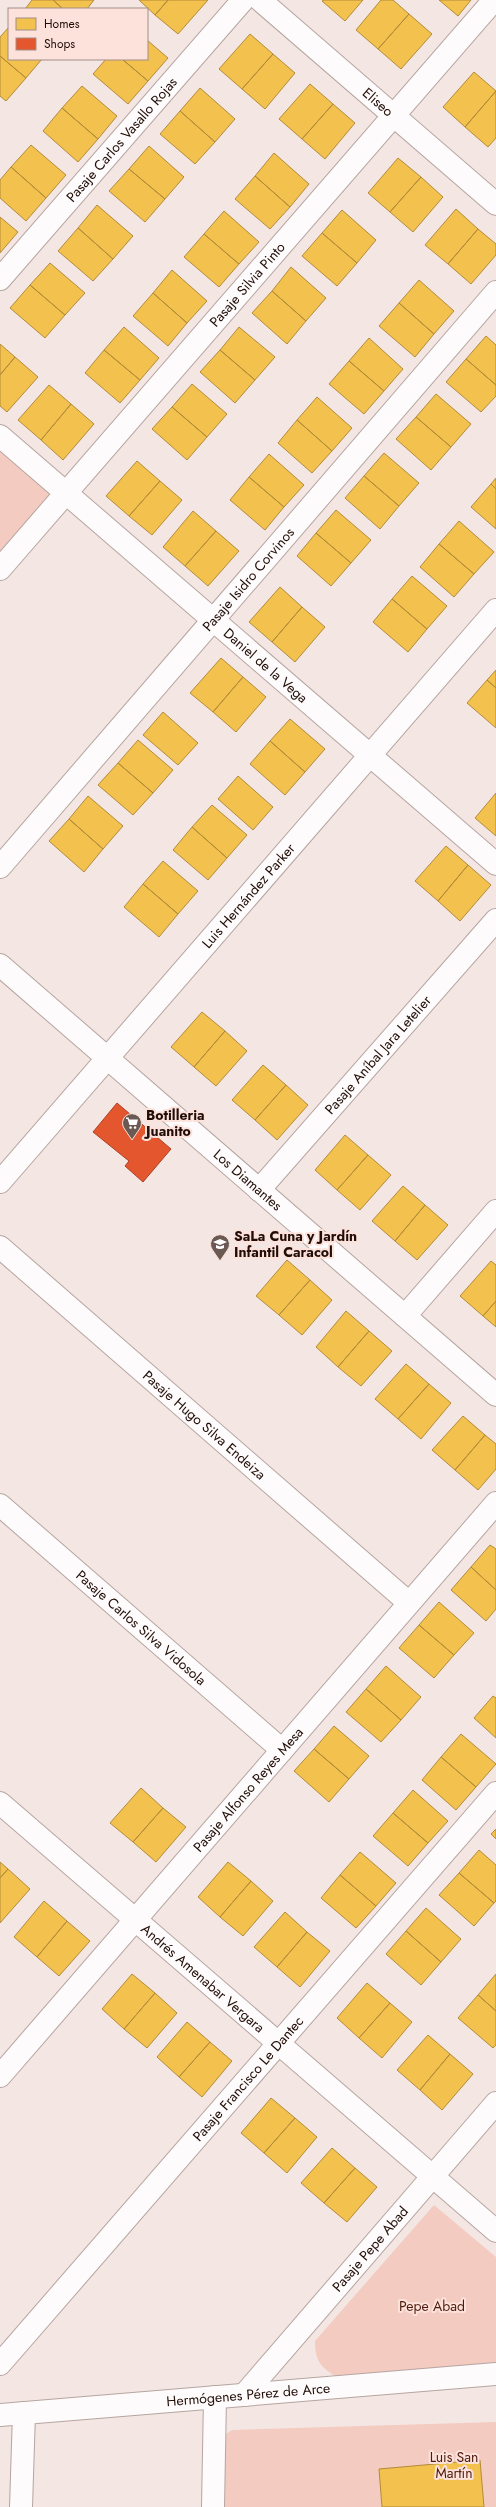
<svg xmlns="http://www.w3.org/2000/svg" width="496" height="2507" font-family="Jost,sans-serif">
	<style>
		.green { fill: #f4cbc0 }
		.homes { fill: #f2c14e; stroke: #b38b39 }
		.shops { fill: #e4572e; stroke: #aa4122 }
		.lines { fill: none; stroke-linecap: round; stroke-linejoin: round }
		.minor-casing { stroke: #b6a5a1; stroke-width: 24 }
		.tertiary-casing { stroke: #b6a5a1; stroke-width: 24 }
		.minor { stroke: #fdfbfb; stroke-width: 22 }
		.tertiary { stroke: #fdfbfb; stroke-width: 22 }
		.labels { text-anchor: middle; stroke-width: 4; stroke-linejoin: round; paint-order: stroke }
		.street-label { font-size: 14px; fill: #210d07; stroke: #fce2db }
		.poi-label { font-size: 14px; font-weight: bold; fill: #210d07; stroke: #fce2db; text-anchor: start }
		.park-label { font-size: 14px; fill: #4e1a0c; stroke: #fce2db }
	</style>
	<rect width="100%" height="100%" fill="#f4e6e3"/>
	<path class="green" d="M0,448l52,46 -52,60z
		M434,2205l62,52v109l-158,12c-17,-11 -23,-16 -23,-37z
		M496,2422v85h-274l1,-71 9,-6z"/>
	<path class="homes" d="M32,0h21l10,9h-38z
		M53,0h41l-7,9h-24z
		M139,0h29l-13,15z
		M168,0h40l-30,34 -23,-19z
		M324,0h39l-18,21 -23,-20z
		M381,0h12l16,14 -31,35 -22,-19z
		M439,0h32l-13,16z
		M409,14l23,20 -31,35 -23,-20z
		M9,27v32h33l-16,19 -26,-22v-19z
		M250,34l23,20 -31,35 -23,-20z
		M147,40l21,18 -20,23 -26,-22h25z
		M273,54l22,19 -30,36 -23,-20z
		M0,56l26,22 -20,23 -6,-5z
		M106,59h16l26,22 -20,23 -35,-30z
		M474,72l22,19 -31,36 -22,-20z
		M310,84l23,20 -31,35 -23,-20z
		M82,86l35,30 -19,23 -36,-31z
		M200,88l35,31 -20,23 -35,-31z
		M496,91v47l-8,9 -23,-20z
		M333,104l22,19 -30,36 -23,-20z
		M62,108l36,31 -20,23 -35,-31z
		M180,111l35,31 -20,22 -35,-30z
		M31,145l35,30 -20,23 -35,-31z
		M149,146l35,31 -19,22 -36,-30z
		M274,153l35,31 -19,23 -35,-31z
		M398,158l23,19 -31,35 -22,-19z
		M11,167l35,31 -20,23 -26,-23v-18z
		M129,169l36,30 -20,23 -36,-31z
		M255,176l35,31 -20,22 -35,-30z
		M421,177l22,20 -30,35 -23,-20z
		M97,205l36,31 -20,23 -35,-31z
		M456,209l22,20 -30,35 -23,-19z
		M342,210l34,30 -19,23 -35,-30z
		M224,211l35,31 -20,22 -35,-30z
		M0,217l18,15 -18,21z
		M78,228l35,31 -20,22 -35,-30z
		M478,229l18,15v11l-25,29 -23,-20z
		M322,233l35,30 -20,23 -35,-30z
		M204,234l35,30 -20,23 -35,-30z
		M50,263l35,30 -20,22 -35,-30z
		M291,267l35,31 -20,23 -34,-30z
		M172,270l35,31 -20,22 -34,-30z
		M419,280l35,31 -20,23 -35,-31z
		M30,285l35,30 -20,23 -35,-30z
		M272,291l34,30 -19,23 -35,-31z
		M153,293l34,30 -19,23 -35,-30z
		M399,303l35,31 -19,23 -36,-31z
		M124,327l35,31 -19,22 -36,-30z
		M239,327l36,30 -20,23 -35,-30z
		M486,336l10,9v40l-30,-26z
		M369,338l34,31 -19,22 -35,-30z
		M0,344l15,13 -15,18z
		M104,350l36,30 -20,23 -35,-30z
		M220,350l35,30 -20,23 -35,-31z
		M15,357l23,20 -31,35 -7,-6v-31z
		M466,359l30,26v11l-15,16 -35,-30z
		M349,361l35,30 -20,23 -35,-30z
		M192,384l35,30 -20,23 -35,-30z
		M49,385l22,19 -30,36 -23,-20z
		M436,394l35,30 -20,23 -35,-30z
		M317,397l35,31 -20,23 -35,-31z
		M71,404l23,20 -31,36 -22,-20z
		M172,407l35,30 -20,23 -35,-31z
		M416,417l35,30 -20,23 -35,-31z
		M297,420l35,31 -20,22 -34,-30z
		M384,453l35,30 -20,23 -35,-30z
		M269,454l35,31 -20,22 -35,-30z
		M137,461l23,20 -31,35 -23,-20z
		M364,476l35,30 -19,23 -35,-31z
		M249,477l35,30 -19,23 -35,-30z
		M496,478v11l-5,-5z
		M160,481l22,19 -30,35 -23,-19z
		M491,484l5,5v40l-25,-22z
		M336,510l35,30 -20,23 -35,-30z
		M193,511l23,20 -31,35 -22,-19z
		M459,521l35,31 -20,22 -35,-30z
		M216,531l23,20 -31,35 -23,-20z
		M316,533l35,30 -20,23 -34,-30z
		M439,544l35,30 -20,23 -34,-30z
		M412,576l35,30 -20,23 -35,-30z
		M280,587l22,20 -30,35 -23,-20z
		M392,599l35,30 -19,23 -35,-30z
		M302,607l23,20 -30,35 -23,-20z
		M221,658l22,19 -30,35 -23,-19z
		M496,670v18l-9,-8z
		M243,677l23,20 -30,35 -23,-20z
		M487,680l9,8v40l-29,-25z
		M163,712l35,31 -20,22 -35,-30z
		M290,719l35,30 -20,23 -35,-31z
		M138,740l35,30 -20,23 -35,-30z
		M270,741l35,31 -20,23 -35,-31z
		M118,763l35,30 -20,22 -35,-30z
		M238,776l35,31 -20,23 -35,-31z
		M496,793v43l-21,-18z
		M88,796l35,30 -20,23 -34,-30z
		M212,805l35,30 -20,23 -35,-31z
		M69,819l34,30 -19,23 -35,-31z
		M192,827l35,31 -19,22 -35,-30z
		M446,846l22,19 -30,36 -23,-20z
		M163,861l35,30 -20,23 -35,-30z
		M468,865l23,20 -31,36 -22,-20z
		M143,884l35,30 -19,23 -35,-30z
		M202,1012l23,19 -31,36 -23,-20z
		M225,1031l22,20 -31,35 -22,-19z
		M263,1065l23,20 -31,35 -23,-20z
		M286,1085l22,20 -31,35 -22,-20z
		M345,1135l23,20 -31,35 -22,-20z
		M368,1155l23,20 -31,35 -23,-20z
		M403,1186l22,19 -30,36 -23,-20z
		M425,1205l23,20 -31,35 -22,-19z
		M287,1260l23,20 -31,35 -23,-19z
		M491,1261l5,4v36l-13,15 -23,-20z
		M310,1280l22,20 -30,35 -23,-20z
		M496,1301v26l-13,-11z
		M346,1311l23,20 -31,36 -22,-20z
		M369,1331l23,20 -31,35 -23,-19z
		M406,1364l23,20 -31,35 -23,-20z
		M429,1384l22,19 -30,36 -23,-20z
		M463,1416l22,19 -30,35 -23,-20z
		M485,1435l11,9v25l-18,21 -23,-20z
		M490,1545l6,4v41l-25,-23z
		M471,1567l25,23v19l-10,12 -35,-31z
		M439,1602l35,31 -20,22 -35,-30z
		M419,1625l35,30 -20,23 -35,-30z
		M386,1666l35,31 -20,23 -35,-31z
		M366,1689l35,31 -20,22 -35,-30z
		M493,1696l3,2v40l-22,-20z
		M334,1726l35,30 -20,23 -35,-30z
		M461,1734l35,30 -20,23 -35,-30z
		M314,1749l35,30 -20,23 -35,-31z
		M441,1757l35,30 -20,23 -34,-30z
		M141,1788l22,20 -30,34 -23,-19z
		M413,1790l35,31 -20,22 -35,-30z
		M163,1808l23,19 -30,35 -23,-20z
		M393,1813l35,30 -20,23 -35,-30z
		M496,1829v10l-5,-5z
		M479,1850l17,15v36l-2,2 -35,-30z
		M360,1852l36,31 -20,23 -36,-31z
		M0,1862l8,7 -8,9z
		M228,1862l23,19 -31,36 -22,-20z
		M8,1869l22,20 -30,34v-45z
		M459,1873l35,30 -20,23 -35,-31z
		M340,1875l36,31 -20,22 -35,-30z
		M251,1881l22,20 -30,35 -23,-19z
		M44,1901l23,20 -30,36 -23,-20z
		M426,1908l35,31 -20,23 -35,-31z
		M285,1912l22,20 -30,35 -23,-20z
		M67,1921l23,20 -31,35 -22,-19z
		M406,1931l35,31 -20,23 -35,-31z
		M307,1932l23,19 -30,36 -23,-20z
		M132,1974l23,19 -31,36 -22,-20z
		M496,1974v37l-18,-16z
		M367,1983l23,20 -31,35 -22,-20z
		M155,1993l22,20 -30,35 -23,-19z
		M478,1995l18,16v34l-3,3 -35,-30z
		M390,2003l22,19 -30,36 -23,-20z
		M187,2022l23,20 -31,35 -22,-20z
		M428,2035l22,19 -30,36 -23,-20z
		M210,2042l22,19 -30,36 -23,-20z
		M450,2054l23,20 -31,36 -22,-20z
		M271,2098l24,20 -31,35 -23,-20z
		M295,2118l22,19 -30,36 -23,-20z
		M332,2148l23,20 -31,35 -23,-20z
		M355,2168l22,19 -30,35 -23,-19z
		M480,2460l4,47h-102l-3,-38z"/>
	<path class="shops" d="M117,1103l54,46 -28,33 -18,-16 4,-5 -36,-29z"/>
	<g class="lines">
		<g class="minor-casing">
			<g id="minor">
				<path id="s1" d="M260,0l236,204"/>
				<path id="s2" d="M0,279l243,-279"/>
				<path id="s3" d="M0,436l496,428"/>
				<path id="s4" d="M0,569l494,-569"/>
				<path id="s5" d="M0,867l496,-575"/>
				<path id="s6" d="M0,1182l496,-572"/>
				<path id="s7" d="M259,1190l237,-270"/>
				<path id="s8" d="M0,1247l409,356"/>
				<path d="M405,1316l91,-105"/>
				<path id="s9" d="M0,1505l282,245"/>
				<path id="s10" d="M0,1803l496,428"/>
				<path id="s11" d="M0,2076l496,-573"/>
				<path id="s12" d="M0,2364l496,-571"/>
				<path id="s13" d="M244,2395l252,-292"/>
				<path d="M21,2507l3,-94"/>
				<path d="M213,2507l2,-110"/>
			</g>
		</g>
		<g class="tertiary-casing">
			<g id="tertiary">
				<path id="s14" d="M0,965l496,430"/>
				<path id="s15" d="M0,2415l496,-41"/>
			</g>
		</g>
		<use href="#minor" class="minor"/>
		<use href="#tertiary" class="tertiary"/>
	</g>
	<defs>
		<g id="supermarket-pin" transform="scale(1)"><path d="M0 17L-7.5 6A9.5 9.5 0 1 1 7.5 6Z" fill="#6b5954" stroke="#fce2db"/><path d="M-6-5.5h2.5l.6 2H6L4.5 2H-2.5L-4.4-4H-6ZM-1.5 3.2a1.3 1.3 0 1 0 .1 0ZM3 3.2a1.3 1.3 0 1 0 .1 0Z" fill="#fff"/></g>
		<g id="school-pin" transform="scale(1)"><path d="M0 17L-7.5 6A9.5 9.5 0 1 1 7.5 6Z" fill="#6b5954" stroke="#fce2db"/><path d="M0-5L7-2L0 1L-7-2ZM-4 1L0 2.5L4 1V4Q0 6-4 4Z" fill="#fff"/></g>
	</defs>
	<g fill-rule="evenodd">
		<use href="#supermarket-pin" x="132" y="1123"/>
		<use href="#school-pin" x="220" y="1244"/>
	</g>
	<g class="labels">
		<g class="street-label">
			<text dy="5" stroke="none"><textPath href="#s1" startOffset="156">Eliseo</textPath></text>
			<text dy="5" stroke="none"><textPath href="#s2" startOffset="185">Pasaje Carlos Vasallo Rojas</textPath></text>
			<text dy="5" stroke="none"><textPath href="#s4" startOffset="377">Pasaje Silvia Pinto</textPath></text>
			<text dy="5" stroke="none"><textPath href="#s5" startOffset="380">Pasaje Isidro Corvinos</textPath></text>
			<text dy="5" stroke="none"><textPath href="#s3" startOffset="351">Daniel de la Vega</textPath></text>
			<text dy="5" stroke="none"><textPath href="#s6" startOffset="379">Luis Hernández Parker</textPath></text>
			<text dy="5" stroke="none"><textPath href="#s7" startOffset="180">Pasaje Aníbal Jara Letelier</textPath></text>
			<text dy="5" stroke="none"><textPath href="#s14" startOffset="328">Los Diamantes</textPath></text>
			<text dy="5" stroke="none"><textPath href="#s8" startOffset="271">Pasaje Hugo Silva Endeiza</textPath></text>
			<text dy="5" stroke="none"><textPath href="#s9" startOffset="187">Pasaje Carlos Silva Vidosola</textPath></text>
			<text dy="5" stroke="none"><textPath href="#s11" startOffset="379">Pasaje Alfonso Reyes Mesa</textPath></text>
			<text dy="5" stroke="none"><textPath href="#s10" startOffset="268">Andrés Amenabar Vergara</textPath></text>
			<text dy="5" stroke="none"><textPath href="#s12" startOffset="378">Pasaje Francisco Le Dantec</textPath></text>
			<text dy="5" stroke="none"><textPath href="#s13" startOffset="193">Pasaje Pepe Abad</textPath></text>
			<text dy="5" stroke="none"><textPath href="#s15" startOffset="249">Hermógenes Pérez de Arce</textPath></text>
		</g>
		<g class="poi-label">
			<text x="146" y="1120">Botilleria<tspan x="146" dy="16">Juanito</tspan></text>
			<text x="234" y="1241">SaLa Cuna y Jardín<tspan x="234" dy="16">Infantil Caracol</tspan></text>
		</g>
		<g class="park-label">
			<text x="432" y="2311">Pepe Abad</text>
			<text x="454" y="2462">Luis San<tspan x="454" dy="16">Martín</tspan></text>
		</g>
	</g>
	<rect x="8" y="8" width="140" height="52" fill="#fce2db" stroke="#a48d86"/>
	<rect x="16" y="18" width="20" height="12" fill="#f2c14e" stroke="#a48d86"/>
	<text x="44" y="28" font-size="12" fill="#210d07">Homes</text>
	<rect x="16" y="38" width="20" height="12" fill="#e4572e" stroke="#a48d86"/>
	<text x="44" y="48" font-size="12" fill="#210d07">Shops</text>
</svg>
